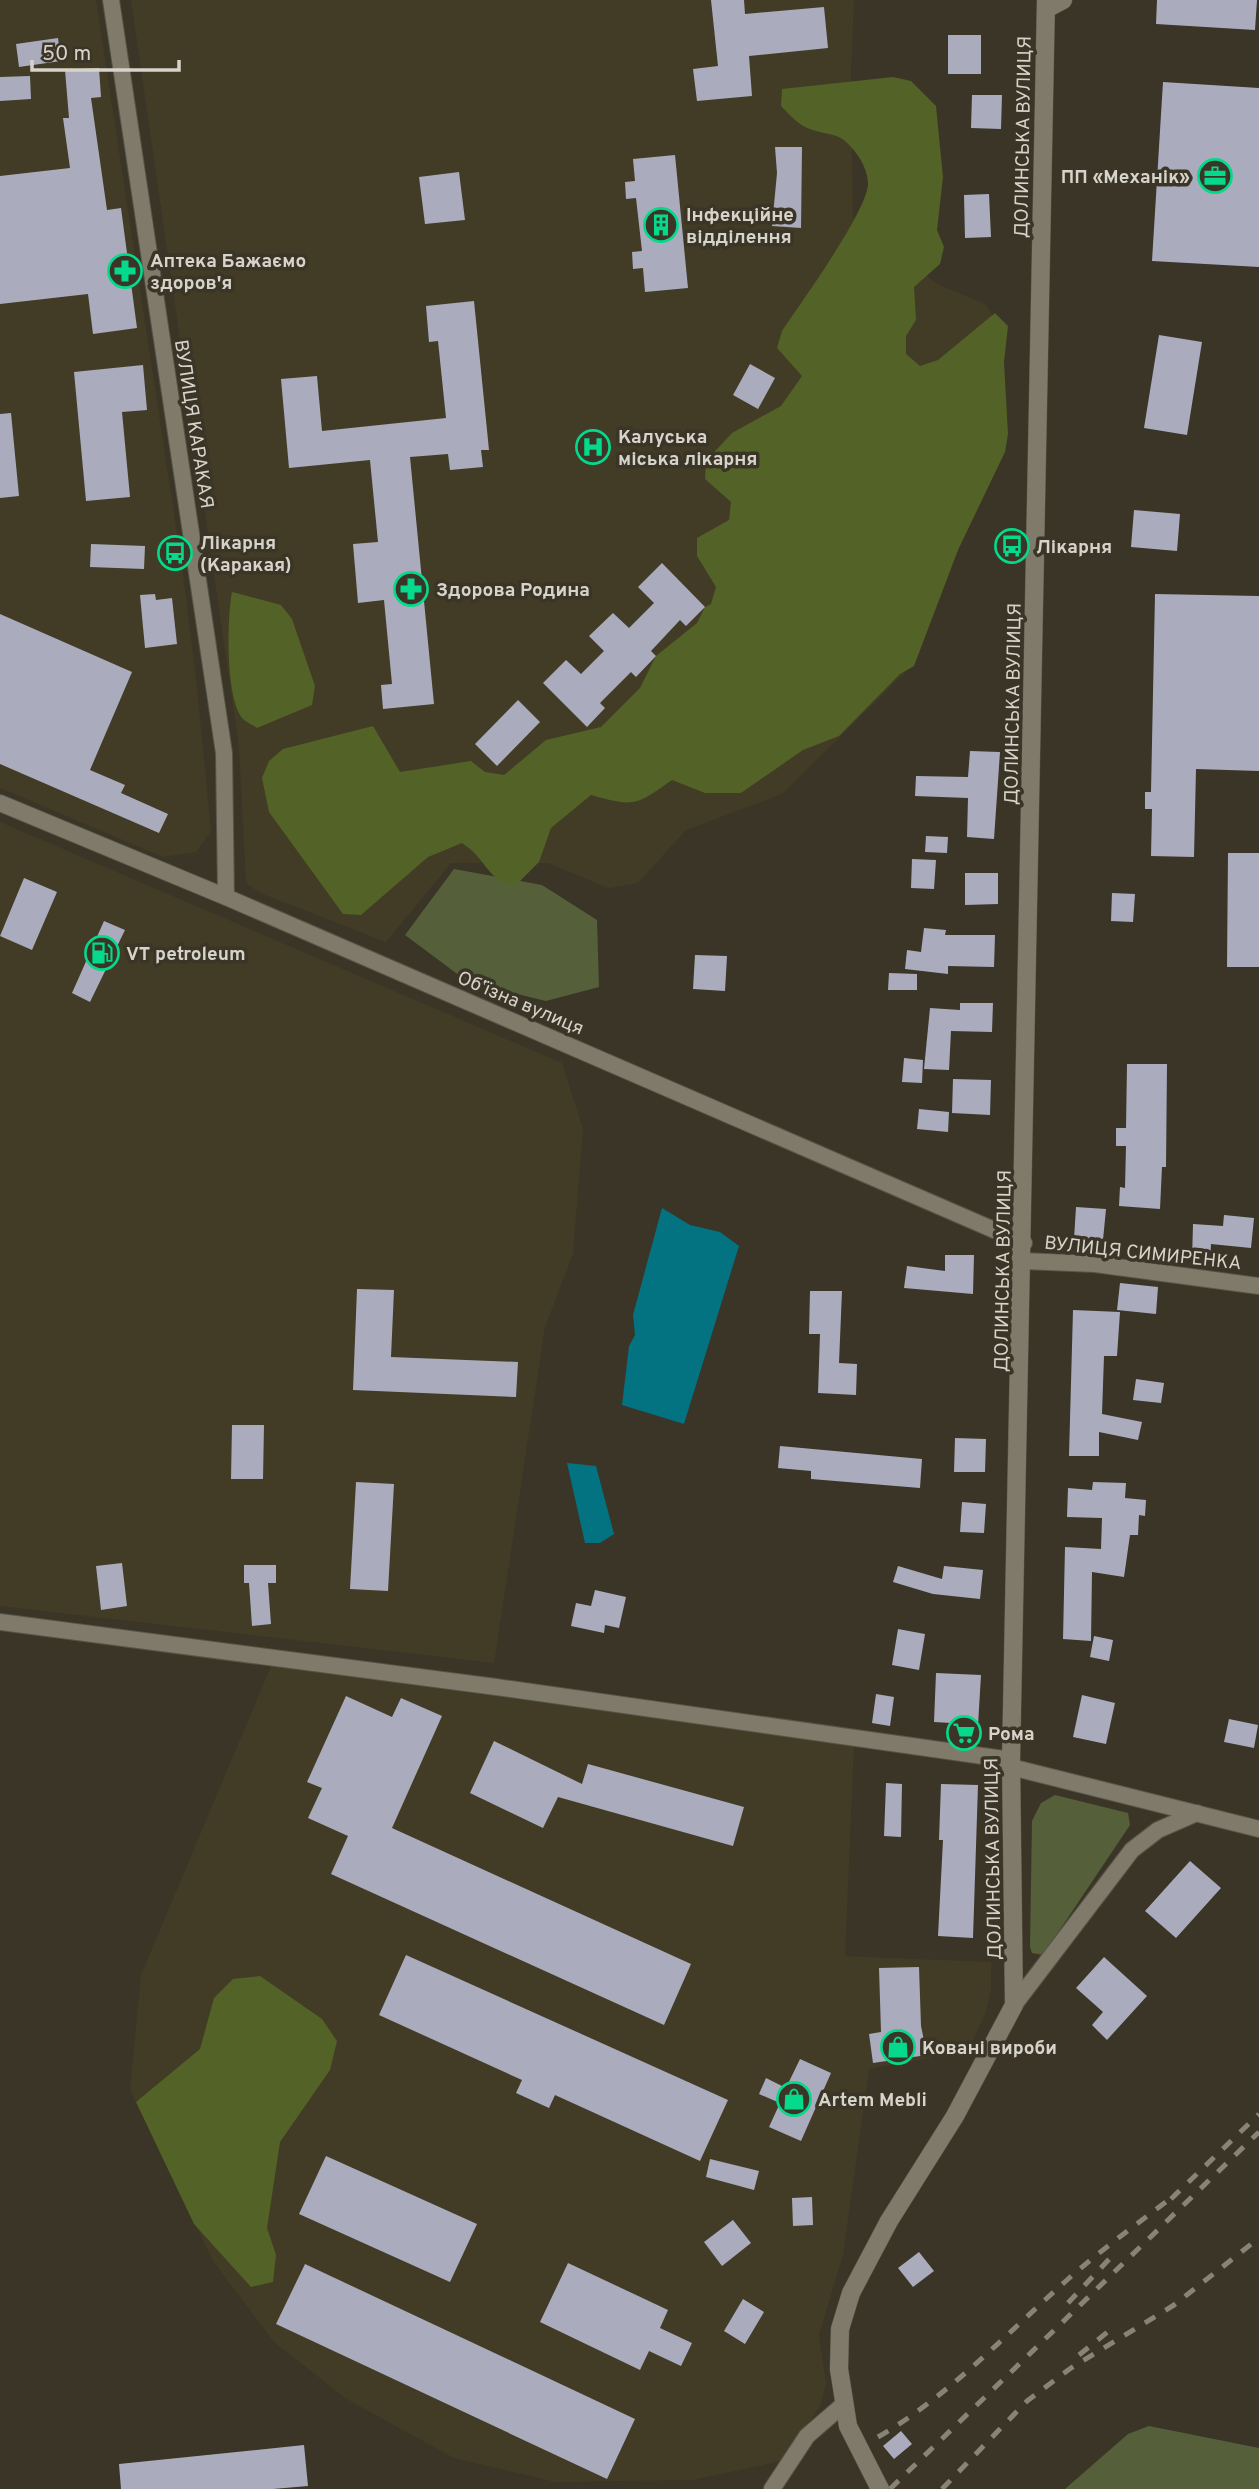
<svg xmlns="http://www.w3.org/2000/svg" width="1259" height="2489" font-family="Overpass,sans-serif">
	<style>
		.built { fill: #423c26 }
		.green { fill: #55603b }
		.forest { fill: #536226 }
		.water { fill: #037281 }
		.building { fill: #aaacbe }
		.lines { fill: none; stroke-linecap: round; stroke-linejoin: round }
		.minor-casing { stroke: #575447; stroke-width: 18 }
		.secondary-casing { stroke: #575447; stroke-width: 19 }
		.minor { stroke: #7f7a69; stroke-width: 16 }
		.secondary { stroke: #7f7a69; stroke-width: 18 }
		.rail { stroke: #878376; stroke-width: 5; stroke-dasharray: 12 12; stroke-linecap: butt }
		.labels { text-anchor: middle; stroke-width: 7; stroke-linejoin: round; paint-order: stroke }
		.street-label { font-size: 19px; fill: #d6d3ca; stroke: #3a3526 }
		.poi-label { font-size: 19px; font-weight: bold; fill: #d6d3ca; stroke: #3a3526; text-anchor: start }
	</style>
	<rect width="100%" height="100%" fill="#3a3526"/>
	<path class="built" d="M0,0h96l86,566 14,113 15,152 -15,21 -33,5 -163,-69z
		M131,0h723l-3,73 2,145 84,66 48,20 16,23 -61,266 -34,79 -124,122 -96,36 -48,53 -30,5 -60,-25h-97l-65,79 -126,-49 -14,-10 -7,-136z
		M0,822l562,241 21,66 -10,125 -28,73 -51,336 -494,-57z
		M271,1666l583,79 -9,211 146,6v28l-5,22 -18,39 -99,18 -26,186 -24,80 7,48 -5,22 -40,56 -89,19 -137,2 -101,-24 -109,-60 -71,-56 -61,-81 -83,-171 11,-115z"/>
	<path class="green" d="M454,869l88,16 55,35 2,67 -53,14 -78,-19 -63,-47z
		M1055,1795l73,18 2,12 -87,130 -11,-2 -2,-6 2,-126 9,-18z
		M1149,2426l110,22v41h-194l63,-55z"/>
	<path class="forest" d="M893,77l18,4 25,25 7,71 -6,53 7,17 -4,17 -26,23 2,33 -10,16v18l14,12 18,-6 57,-47 13,13 -4,36 4,72 -3,18 -47,98 -44,116 -14,8 -61,62 -36,14 -62,43h-36l-33,-13c-37,26 -37,27 -81,15l-40,33 -12,34 -25,25c-29,-9 -27,-28 -52,-44l-34,14 -67,58 -18,-1 -74,-102 -7,-34 7,-17 14,-12 90,-23 27,46 71,-11 14,11 19,3 42,-35 55,-13 39,-39 16,-32 41,-33 8,-16 6,-3 5,-17 -19,-31v-18l32,-18 2,-18 -26,-23 1,-18 26,-28 49,-27 21,-30 -25,-28 5,-17c18,-27 87,-122 86,-148 -1,-17 -11,-31 -23,-42 -8,-8 -24,-7 -35,-12 -12,-4 -20,-14 -29,-23l1,-17z
		M232,592l49,13 11,14 23,67 -3,19 -55,23c-4,-3 -11,-6 -14,-9 -18,-20 -16,-102 -11,-127z
		M260,1976l62,43 15,22 -7,29 -50,72 -13,86 9,27 -3,27 -22,5 -57,-63 -58,-122 64,-53 14,-51 19,-19z"/>
	<path class="water" d="M662,1208l28,17 30,7 19,14 -55,178 -62,-19 7,-59 6,-11 -2,-20z
		M567,1463l29,3 18,68 -14,9h-15z"/>
	<path class="building" d="M711,0h33l1,14 79,-7 4,41 -79,8 3,40 -55,5 -4,-32 25,-3z
		M1157,0h100l-2,30 -99,-6z
		M948,35h33v39h-33z
		M58,38l3,23 -42,6 -3,-23z
		M99,68l2,29 -10,1 16,112 14,-2 16,120 -44,6 -5,-40 -88,10v-128l70,-8 -7,-50h6l-4,-48z
		M30,76l1,23 -31,2v-24z
		M1163,82l96,6v179l-107,-6z
		M972,95h30l-1,34 -30,-1z
		M775,147h27l-1,81 -29,-2 5,-53z
		M675,155l13,133 -43,4 -2,-24 -10,1 -1,-17 10,-1 -6,-53 -10,1 -1,-17 10,-1 -2,-22z
		M459,172l6,48 -40,4 -6,-47z
		M989,194l2,43 -26,1 -1,-43z
		M474,301l15,149h-8l2,17 -33,3 -2,-16 -38,3 24,247 -51,5 -2,-24 11,-1 -8,-84 -26,3 -5,-59 25,-2 -8,-82 -81,8 -8,-89 36,-3 5,55 124,-13 -8,-77 -9,1 -3,-36z
		M1159,335l43,7 -15,93 -43,-7z
		M750,364l25,14 -17,31 -25,-14z
		M143,365l4,45 -25,2 8,85 -44,4 -12,-129z
		M11,413l8,83 -19,2v-84z
		M1134,510l46,4 -3,37 -46,-4z
		M91,544l54,2 -1,23 -54,-2z
		M662,563l43,44 -19,19 -6,-6 -29,31 5,5 -20,21 -5,-5 -31,31 5,5 -18,19 -44,-44 23,-23 15,14 23,-23 -15,-15 24,-23 16,15 25,-25 -16,-16z
		M155,594l1,6 16,-2 5,46 -32,4 -5,-53z
		M1155,594l104,2v175l-63,-2 -2,88 -43,-1 1,-47h-7v-17h6z
		M0,614l132,58 -42,98 35,15 -4,8 47,21 -9,19 -159,-69z
		M518,700l22,22 -43,44 -22,-22z
		M970,751l30,1 -6,87 -27,-2 1,-39 -53,-2 1,-20 52,1z
		M926,836l22,1 -1,16 -22,-1z
		M1228,853h31v114h-32z
		M912,859l24,1 -2,29 -23,-1z
		M965,873h33v31l-33,1z
		M24,878l33,14 -25,58 -32,-14z
		M1112,893l23,1 -2,28 -22,-1z
		M104,921l21,9 -35,72 -18,-9z
		M924,928l22,2 -1,5h50l-1,32 -46,-1v8l-43,-5 2,-19 14,2z
		M695,955l32,1 -2,35 -32,-2z
		M889,973l28,1v16h-29z
		M960,1003h33l-1,29 -41,-1 -2,39 -25,-1 6,-61 30,2z
		M904,1058l19,2 -1,23 -20,-1z
		M1127,1064h40l-1,103h-4l-2,42 -41,-3 1,-19 5,1 1,-42h-10v-18h10z
		M953,1079l38,1 -1,35 -38,-2z
		M919,1109l30,3 -1,20 -31,-3z
		M1076,1207l30,2 -3,31 -29,-1z
		M1224,1215l30,3 -3,30 -40,-4 -1,17 -18,-1 1,-36 30,2z
		M945,1255h29l-1,39 -69,-6 3,-22 38,5z
		M1120,1283l38,4 -2,27 -39,-4z
		M357,1289l37,1 -3,67 127,5 -2,35 -163,-7z
		M810,1291h32l-3,72 18,1 -1,31 -38,-2 2,-59h-11z
		M1073,1310l47,2 -3,44h-13l-2,58 40,8 -4,18 -39,-8v24h-30z
		M1136,1379l28,4 -3,20 -28,-3z
		M232,1425h32l-1,54h-32z
		M955,1438l31,1 -1,33h-31z
		M780,1446l142,13 -2,29 -109,-9v-8l-33,-3z
		M356,1482l38,2 -6,107 -38,-2z
		M1093,1482l33,1 -1,15 21,2 -1,16 -6,-1 -1,20h-8l-6,42 -32,-5 -1,69 -28,-2 2,-92 36,2 1,-31 -35,-1 1,-29 24,2z
		M962,1502l24,2 -2,29 -24,-1z
		M122,1563l5,43 -26,4 -5,-44z
		M244,1565h32v18h-8l3,41 -19,2 -3,-43h-5z
		M898,1566l44,13 2,-13 39,4 -3,29 -47,-5 -40,-12z
		M595,1590l31,7 -7,31 -14,-3 -1,8 -33,-7 5,-23 15,3z
		M898,1629l27,5 -6,36 -27,-5z
		M1094,1636l19,4 -4,21 -19,-4z
		M936,1673l45,2 -4,67 -26,-1v-18l-17,-1z
		M876,1694l18,3 -4,29 -18,-3z
		M1082,1695l33,8 -9,41 -33,-7z
		M346,1696l46,21 9,-19 41,18 -50,112 299,136 -27,61 -333,-151 17,-38 -40,-18 14,-30 -15,-6z
		M1229,1719l29,6 -4,23 -30,-6z
		M494,1741l88,43 6,-20 156,43 -11,39 -175,-49 -15,31 -73,-35z
		M886,1783l16,1 -1,53 -17,-1z
		M941,1784l37,1 -5,153 -35,-2 5,-96h-4z
		M1190,1861l31,27 -45,50 -31,-27z
		M406,1955l322,145 -28,61 -145,-66 -6,13 -33,-15 6,-13 -143,-65z
		M1104,1957l43,39 -40,44 -15,-15 11,-13 -27,-24z
		M919,1967l2,59 6,29 -54,8 -4,-29 12,-2 -2,-64z
		M800,2059l31,14 -30,68 -32,-14 11,-24 -21,-9 7,-16 20,10z
		M326,2156l151,68 -27,58 -151,-68z
		M710,2159l49,12 -5,19 -48,-13z
		M812,2197l1,28 -20,1 -1,-28z
		M733,2220l18,23 -29,23 -18,-24z
		M919,2252l15,19 -21,16 -15,-19z
		M568,2263l100,47 -8,18 32,15 -11,23 -32,-15 -9,19 -100,-48z
		M305,2264l330,155 -28,60 -331,-155z
		M743,2299l21,13 -19,32 -21,-13z
		M901,2431l11,13 -18,15 -11,-13z
		M304,2445l4,41 -35,3h-152l-2,-25z"/>
	<g class="lines">
		<g class="minor-casing">
			<path id="minor" d="M111,0l113,753 2,144
				M0,803l226,94 798,346
				M1023,1261l72,3 164,22
				M0,1622l496,65 515,73
				M1011,1767l248,62
				M1014,2005l118,-155 26,-20 39,-17
				M772,2489l35,-53 37,-32"/>
		</g>
		<g class="secondary-casing">
			<path id="secondary" d="M1046,9l17,-9
				M880,2489l-32,-63 -9,-57 1,-40 11,-36 38,-72 66,-105 59,-111 -3,-245 35,-1760"/>
		</g>
		<use href="#minor" class="minor"/>
		<use href="#secondary" class="secondary"/>
		<path class="rail" d="M1171,2199l88,-85
			M1068,2303l45,-48
			M1079,2355l36,-29
			M878,2437c71,-41 128,-103 189,-157 35,-31 73,-58 109,-86
			M890,2489l369,-357
			M942,2489l85,-88 44,-33 103,-63 85,-67"/>
	</g>
	<defs>
		<g id="office-ring" transform="scale(1.75)"><circle r="9.5" fill="#3a3526" stroke="#05d98b" stroke-width="1.5"/><path d="M-6-3h4V-5.5h4V-3h4V5H-6ZM-1-4.5V-3h2v-1.5ZM-6 0V1H6V0Z" fill="#05d98b"/></g>
		<g id="building-ring" transform="scale(1.75)"><circle r="9.5" fill="#3a3526" stroke="#05d98b" stroke-width="1.5"/><path d="M-4-6H4V6H1V3H-1V6H-4ZM-2.5-4.3h1.7v1.8h-1.7ZM.8-4.3h1.7v1.8H.8ZM-2.5-1h1.7V.8h-1.7ZM.8-1h1.7V.8H.8Z" fill="#05d98b"/></g>
		<g id="pharmacy-ring" transform="scale(1.75)"><circle r="9.5" fill="#3a3526" stroke="#05d98b" stroke-width="1.5"/><path d="M-2-6h4v4h4v4h-4v4h-4v-4h-4v-4h4Z" fill="#05d98b"/></g>
		<g id="hospital-ring" transform="scale(1.75)"><circle r="9.5" fill="#3a3526" stroke="#05d98b" stroke-width="1.5"/><path d="M-5-5h3v3.5h4V-5h3V5h-3V1.5h-4V5h-3Z" fill="#05d98b"/></g>
		<g id="bus-ring" transform="scale(1.75)"><circle r="9.5" fill="#3a3526" stroke="#05d98b" stroke-width="1.5"/><path d="M-5-6H5V4H4V6H2V4H-2V6H-4V4H-5ZM-3.5-4V0h7V-4ZM-3.5 1.2v1.5H-2V1.2ZM2 1.2v1.5H3.5V1.2Z" fill="#05d98b"/></g>
		<g id="fuel-ring" transform="scale(1.75)"><circle r="9.5" fill="#3a3526" stroke="#05d98b" stroke-width="1.5"/><path d="M-5.5-6h7V0h2V4h1.3V-2.5L3-4.5l.8-.8L6-3V5H2.5V1h-1V6h-7ZM-4.2-4.7v3.2H.2V-4.7Z" fill="#05d98b"/></g>
		<g id="supermarket-ring" transform="scale(1.75)"><circle r="9.5" fill="#3a3526" stroke="#05d98b" stroke-width="1.5"/><path d="M-6-5.5h2.5l.6 2H6L4.5 2H-2.5L-4.4-4H-6ZM-1.5 3.2a1.3 1.3 0 1 0 .1 0ZM3 3.2a1.3 1.3 0 1 0 .1 0Z" fill="#05d98b"/></g>
		<g id="shop-ring" transform="scale(1.75)"><circle r="9.5" fill="#3a3526" stroke="#05d98b" stroke-width="1.5"/><path d="M-5-2.5h2.3a2.7 3.5 0 0 1 5.4 0H5L5.5 6h-11ZM-1.5-2.5h3a1.5 2.3 0 0 0-3 0Z" fill="#05d98b"/></g>
	</defs>
	<g fill-rule="evenodd">
		<use href="#office-ring" x="1215" y="176"/>
		<use href="#building-ring" x="661" y="225"/>
		<use href="#pharmacy-ring" x="125" y="271"/>
		<use href="#hospital-ring" x="593" y="447"/>
		<use href="#bus-ring" x="1012" y="546"/>
		<use href="#bus-ring" x="175" y="553"/>
		<use href="#pharmacy-ring" x="411" y="589"/>
		<use href="#fuel-ring" x="102" y="953"/>
		<use href="#supermarket-ring" x="964" y="1733"/>
		<use href="#shop-ring" x="898" y="2047"/>
		<use href="#shop-ring" x="794" y="2099"/>
	</g>
	<g class="labels">
		<g class="street-label">
			<text transform="translate(1022 137) rotate(-89)" y="7">ДОЛИНСЬКА ВУЛИЦЯ</text>
			<text transform="translate(195 424) rotate(81)" y="7">ВУЛИЦЯ КАРАКАЯ</text>
			<text transform="translate(1012 704) rotate(-89)" y="7">ДОЛИНСЬКА ВУЛИЦЯ</text>
			<text transform="translate(521 1002) rotate(23)" y="7">Обʼїзна вулиця</text>
			<text transform="translate(1143 1252) rotate(6)" y="7">ВУЛИЦЯ СИМИРЕНКА</text>
			<text transform="translate(1002 1271) rotate(-89)" y="7">ДОЛИНСЬКА ВУЛИЦЯ</text>
			<text transform="translate(992 1859) rotate(-91)" y="7">ДОЛИНСЬКА ВУЛИЦЯ</text>
		</g>
		<g class="poi-label">
			<text x="1190" y="183" text-anchor="end">ПП «Механік»</text>
			<text x="686" y="221">Інфекційне<tspan x="686" dy="22">відділення</tspan></text>
			<text x="150" y="267">Аптека Бажаємо<tspan x="150" dy="22">здоров'я</tspan></text>
			<text x="618" y="443">Калуська<tspan x="618" dy="22">міська лікарня</tspan></text>
			<text x="200" y="549">Лікарня<tspan x="200" dy="22">(Каракая)</tspan></text>
			<text x="1036" y="553">Лікарня</text>
			<text x="436" y="596">Здорова Родина</text>
			<text x="126" y="960">VT petroleum</text>
			<text x="988" y="1740">Рома</text>
			<text x="922" y="2054">Ковані вироби</text>
			<text x="818" y="2106">Artem Mebli</text>
		</g>
	</g>
	<path d="M32 60v10h147v-10" fill="none" stroke="#d6d3ca" stroke-width="3.5"/>
	<text x="42" y="60" font-size="21" fill="#d6d3ca" stroke="#3a3526" stroke-width="5" paint-order="stroke">50 m</text>
</svg>
